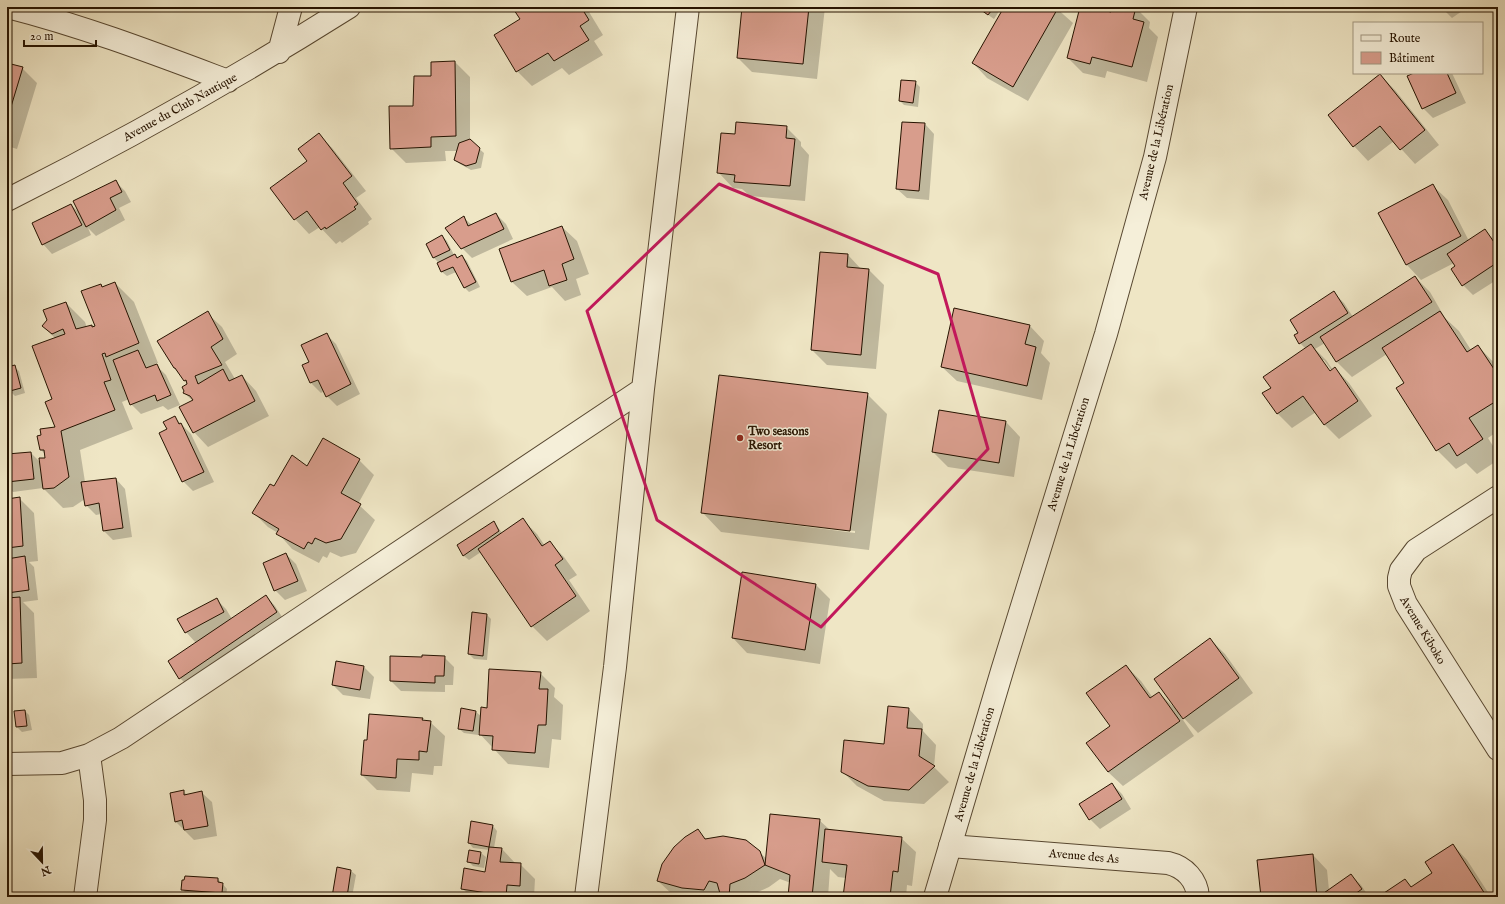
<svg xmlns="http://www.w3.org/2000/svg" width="1505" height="904" font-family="'IM FELL English',serif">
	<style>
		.shadow { fill: #0003; fill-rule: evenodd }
		.building { fill: #d89d8c; stroke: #261300 }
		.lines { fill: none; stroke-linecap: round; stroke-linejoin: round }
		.minor-casing { stroke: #584831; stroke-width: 24 }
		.tertiary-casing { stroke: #584831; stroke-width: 24 }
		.minor { stroke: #f5efd9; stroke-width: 22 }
		.tertiary { stroke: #f5efd9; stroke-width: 22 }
		.marked { fill: none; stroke: #c2185b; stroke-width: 3; stroke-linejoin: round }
		.poi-dot { fill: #8f2418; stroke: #f5efd9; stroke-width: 1.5 }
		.labels { text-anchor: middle; stroke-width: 3; stroke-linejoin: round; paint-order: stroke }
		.street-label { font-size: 12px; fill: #261300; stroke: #f5efd9 }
		.poi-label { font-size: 12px; font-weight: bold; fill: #261300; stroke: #f5efd9; text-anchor: start }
	</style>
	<rect width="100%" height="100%" fill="#efe6c5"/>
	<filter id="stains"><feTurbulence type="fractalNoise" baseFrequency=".005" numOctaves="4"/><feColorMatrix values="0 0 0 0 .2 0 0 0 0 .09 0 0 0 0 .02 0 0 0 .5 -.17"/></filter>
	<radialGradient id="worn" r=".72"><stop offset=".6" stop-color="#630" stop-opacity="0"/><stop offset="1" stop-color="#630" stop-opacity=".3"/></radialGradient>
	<path class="shadow" d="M514,7h72l17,28 -9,6 9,14 -34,20 -7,-7 -30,18 -15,-15 -22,-36 26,-16z
		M743,7h82l-8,72 -65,-7 -14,-14z
		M977,7h25l-8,12z
		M1006,7h49l18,16 -45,78 -41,-23 -14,-15z
		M1114,7h21l15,15 -1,6 9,9 -11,45 -40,-11 -2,7 -22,-5 -15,-15 30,-45h14z
		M1441,7h27l-16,11z
		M455,62l15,15v64l14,12 -3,15 -10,2 -11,-6 -5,-4 3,-9h-13l1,10 -40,2 -15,-15 41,-71z
		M7,64l15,4 15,15 -20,66 -10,-3z
		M1416,73h36l14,30 -33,15 -10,-10z
		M1380,75l15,15 44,55 -24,19 -21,-23 -26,20 -14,-15z
		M915,82l5,5 -2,20 -14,-2 -4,-4z
		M925,124l9,10 -5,66 -22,-2 -10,-9z
		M786,127l15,15v4l8,9 -4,46 -55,-5 -8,-7 -9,-1 -14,-15 17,-38z
		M319,134l14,15 33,42 -10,7 16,21 -4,3 1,2 -27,19 -2,-2 -4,3 -16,-17 -11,7 -14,-15 13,-58z
		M115,181l10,10 6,11 -12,6 6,12 -29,16 -8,-8 3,7 -39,19 -9,-10 28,-39 9,8z
		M1433,186l15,14 21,41 16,-11 13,15v34l-25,16 -10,-10 -9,-22 -33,17 -14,-15 -28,-51z
		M496,214l10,10 7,15 -41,19 -10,-10 2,-30 8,7z
		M562,227l15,14 12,33 -13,5 5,16 -16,6 -13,-14 -25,9 -15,-14z
		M442,236l5,5 7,14 4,3 4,-2 5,5 13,26 -11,5 -4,-4 -9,-16 -9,4 -5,-4 -3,-9 -5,-5 -7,-14z
		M821,253l27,2 14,15h7l15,15 -8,84 -49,-4 -15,-15z
		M1415,277l15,15 15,26 14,13 12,19 7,-4 20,21v64l-10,7 10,16v6l-21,14 -11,-11 -10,6 -19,-19 -32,-67 -18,-29 -35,23 -15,-15 -12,-19 -10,6 11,11 7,10 2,-2 14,15 23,33 -33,23 -15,-15 -8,-12 -24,16 -14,-14 -14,-20 8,-6 34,-39 -6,-6 -1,-10 35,-40 10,10 9,14zM1321,360h3l10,14 -2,1z
		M115,283l19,19 24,61 -3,1 11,11 14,30 -12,5 -5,-4 -22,8 -10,-10 -2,-5 -7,3 11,27 -53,21 5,32 31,-3 9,10 7,48 -19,3 -10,-10 -2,-16 -5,1 -10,-10 -1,-6 -12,8 -10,1 -20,-20 -30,4 -4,-4h-2v-33l24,-2 9,9 6,-4v-3l-5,-5 16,-22 -3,-28 1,-62 -12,-12 23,-23 19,19 2,6 9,-1 4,-42 3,2z
		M207,313l15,14 15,27 -12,8 10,17 7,-3 14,15 13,25 -61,31 -14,-15 -1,-31 -9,-8 4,-8 -14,-17z
		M1030,326l14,15 -3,12 9,10 -8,37 -85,-19 -15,-14z
		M326,334l10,10 24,50 -23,12 -10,-10 -3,-5 -3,2 -10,-10 -7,-17 7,-4z
		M14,367l5,4 6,22 -10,3 -5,-5 -3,-13v-10z
		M867,394l20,20 -18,136 -148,-18 -19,-20zM722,514l133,17v2l-133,-17z
		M175,418l16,16 23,48 -21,9 -10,-10 -22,-48 7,-3z
		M1006,422l14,15 -6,40 -66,-10 -15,-15z
		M359,460l15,15 -16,29 17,16 -19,33 -15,4 -11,-5 -3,6 -4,-2 -4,7 -27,-14 -14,-16 -10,-6 -14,-14 20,-25 33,-21z
		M19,498l15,15 4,48 -9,1 5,5 4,33 -15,2 11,11 3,65 -30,1v-80l4,-1 -4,-4v-94z
		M522,519l15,15 8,12 5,-3 14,14 13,18 -8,5 21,31 -43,30 -15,-15 -51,-74 -12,8 -5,-4 -6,-11 36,-23 8,11z
		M286,554l10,10 11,27 -22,9 -10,-10z
		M743,573l73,12 14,14 -10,65 -73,-11 -14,-15z
		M266,596l9,10 11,17 -96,65 -10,-10 16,-35 -10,-11 31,-32 9,9 6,10z
		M487,615l4,4 -4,41 -13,-1 -5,-5z
		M1210,639l15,15 28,39 -55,40 -16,-17 -1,1 13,19 -71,50 -15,-14 3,-46 15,-60 15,15 12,17 6,-5 17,16z
		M391,657h53l10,10 -1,18h-8v7l-44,-1 -10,-10z
		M364,667l10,10 -4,22 -27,-4 -10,-10z
		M540,673l15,15 -1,9 9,8 -2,35 -9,-1 -3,29 -41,-4 -30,-32v3l-14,-2 -5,-4 3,-19 14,2 6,5 6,-8z
		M909,709l14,15v7l13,14 -2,22 15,15 -25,22 -40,-3 -27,-15 -15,-15 43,-26z
		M25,711l4,4 3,15 -10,2 -5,-5z
		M422,719l2,2 6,1 15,14 -3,30h-8l-1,9 -21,-2 -2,19 -33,-2 -15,-15z
		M1112,784l10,10 9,15 -31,20 -10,-10 -10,-15z
		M184,792l3,3 15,-2 10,9 5,34 -23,4 -19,-19z
		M819,820l11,10 71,8 15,14 -4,34 -5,-1 -1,12h-62l2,-19 -8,-1 -8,-8 -2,28h-39l2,-14 -11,-4 -11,8 -22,10h-68l-6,-2 -15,-14 40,-50 9,9 52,12 8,7z
		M493,826l4,5 -3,17 8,1 14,15h4l15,15 -1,18h-71l6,-2 -7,-7 24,-15 4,-23 -17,-2 -4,-5z
		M1453,845l14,15 24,37h-103l17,-16 7,6 22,-14z
		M470,851l11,2 5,4 -2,11 -11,-2 -5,-5z
		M1313,855l14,15 2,20 22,-15 10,10 8,12h-107z
		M351,871l5,4 -4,22h-19z
		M218,879l9,10 -1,8 -39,-3 -5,-5z"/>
	<path class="building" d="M512,7h69l8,13 -9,6 9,14 -35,21 -6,-8 -32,19 -22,-37 26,-16z
		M742,7h67l-6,57 -66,-6z
		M977,7h17l-6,8z
		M1004,7l54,1 -45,79 -41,-24z
		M1080,7l17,4 1,-2 13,3 2,-5h23l-3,12 11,3 -12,45 -40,-10 -2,7 -23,-6z
		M455,61l1,75 -25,1v10l-41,2 -1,-43h24l1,-30h17v-14z
		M7,63l16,4 -16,53z
		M1414,73h33l9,20 -34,16 -15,-33z
		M1380,74l45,56 -25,20 -20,-24 -27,21 -25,-32z
		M901,80l15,1 -3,22 -14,-2z
		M736,122l51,4 -1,12 9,1 -5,47 -56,-4 1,-7 -18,-2 4,-40 14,1z
		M902,122l23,1 -6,68 -23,-2z
		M319,133l33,43 -9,7 15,21 -4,3 2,2 -30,20 -1,-2 -4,3 -14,-19 -13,9 -24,-32 37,-27 -9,-12z
		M470,139l10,9 -4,15 -10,3 -12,-6 5,-17z
		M116,180l6,12 -12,6 6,12 -30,17 -13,-26z
		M1433,184l28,52 -55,29 -28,-52z
		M71,204l11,21 -40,20 -10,-22z
		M496,213l8,16 -43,20 -16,-21 19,-12 4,10z
		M562,226l12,33 -12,5 5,16 -18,6 -5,-16 -33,12 -12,-33z
		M1485,229l13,19v14l-36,24 -11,-17 4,-3 -8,-12z
		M442,235l8,15 -17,8 -7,-14z
		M820,252l28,2 -1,13 22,2 -8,86 -50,-5z
		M455,254l2,4 5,-3 14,27 -12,6 -11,-21 -12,5 -4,-9z
		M1415,276l17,26 -96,60 -16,-25z
		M115,282l24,61 -33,14 -1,-4 -3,1 9,26 -7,2 11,28 -54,21 8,46 -15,11 -11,1 -4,-31h6l-1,-8h-4l-3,-14 4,-1 -1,-6 15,-2 -10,-25 7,-3 -20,-53 33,-12 -2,-5 -11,5 -10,-8 5,-6 -4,-10 23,-8 10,27 16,-4v2l3,-1 -14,-35 20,-7 1,3z
		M1334,291l14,22 -49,31 -5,-9 4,-2 -8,-13z
		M954,308l76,17 -5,19 11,3 -9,39 -86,-19z
		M208,311l15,28 -12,8 11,18 -27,11 3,8 25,-15 6,12 13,-6 13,26 -62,32 -14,-26 14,-7 -3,-4 -7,-3 1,-2 -2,-4 5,-3 -1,-4 -2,1 -9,-13h-1l-17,-27z
		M1440,311l27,41 11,-7 20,30v25l-29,18 14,21 -26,17 -8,-13 -13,8 -40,-63 8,-5 -22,-35z
		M327,333l24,51 -25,13 -8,-17 -8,3 -8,-18 7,-3 -8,-17z
		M1311,344l19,27 5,-4 23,34 -34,24 -21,-29 -26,18 -15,-21 9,-5 -8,-11z
		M138,350l8,18 11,-4 14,31 -14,6 -2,-6 -25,10 -17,-45z
		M15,365l6,23 -11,3 -3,-9v-15z
		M719,375l149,18 -18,138 -149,-18z
		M939,410l67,11 -7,42 -67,-11z
		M175,416l4,8 2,-1 23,49 -22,10 -23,-49 8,-4 -4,-7z
		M323,438l37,21 -19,34 20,11 -20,35 -15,4 -11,-5 -3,6 -4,-2 -4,7 -28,-15 3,-5 -27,-16 18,-29 4,2 18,-31 15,11z
		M31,452l3,27 -27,3v-28z
		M116,478l7,50 -20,3 -4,-28 -14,3 -4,-24z
		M20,497l3,49 -16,2v-49z
		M523,518l19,28 8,-5 13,18 -8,6 21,31 -45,31 -53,-78z
		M494,521l5,10 -36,25 -6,-11z
		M286,553l12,28 -24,10 -11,-28z
		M25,556l4,34 -22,3v-34z
		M742,572l74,12 -11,66 -73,-12z
		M266,595l11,17 -98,67 -11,-18z
		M20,597l2,66 -15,1v-66z
		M217,598l7,14 -39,21 -8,-14z
		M472,612l15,2 -4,42 -15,-2z
		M1210,638l29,40 -56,41 -29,-40z
		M422,655l23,1 -1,20h-9v7l-45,-2v-25l32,1z
		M336,661l28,5 -4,24 -28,-5z
		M1126,665l24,33 9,-6 21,29 -72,51 -22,-29 24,-17 -24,-33z
		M489,669l52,3 -2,17h9l-2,36h-8l-3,28 -43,-3 1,-14 -14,-1 2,-28 6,1z
		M888,706l21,2 -2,20 15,1 -3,27 16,10 -26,24 -41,-4 -27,-14 3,-32 40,4z
		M461,708l15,3 -3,20 -15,-2z
		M25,710l2,16 -11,1 -2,-16z
		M369,714l54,4 -1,2 9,1 -4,31 -8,-1v9l-22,-1 -1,19 -35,-3 3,-35h3z
		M1112,783l10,16 -33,21 -10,-16z
		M184,790v5l18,-4 6,35 -24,4 -2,-10 -7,2 -5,-29z
		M770,814l50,5 -8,78h-24l2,-22 -25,-10z
		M471,821l22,4 -4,22 -21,-4z
		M698,829l7,10 18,-3 23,4 14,11 5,14 -20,13 -15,6 -1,13h-8l-4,-14 -8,-2 -5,9 -22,-2 -25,-7 5,-17 12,-17 11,-10z
		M825,829l77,8 -4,35 -5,-1 -3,26h-47l4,-32 -25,-3z
		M1453,844l32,50 -5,3h-93l-3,-4 21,-14 6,8 21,-14 -7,-11z
		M489,847l13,1 -2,14 21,1 -1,23 -13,-1 -1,12h-44l1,-3 23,2 1,-3 -26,-4 3,-21 21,4z
		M469,850l12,2 -2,12 -12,-2z
		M1313,854l4,43h-56l-4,-37z
		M337,867l14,3 -4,27h-15z
		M1351,874l11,15 -7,5 2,3h-35l-1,-2z
		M185,876l33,2v4l5,1 -1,10 -41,-3 1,-10h2z"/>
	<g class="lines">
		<g class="minor-casing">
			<path id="minor" d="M8,7c75,19 148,47 220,74
				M279,52l12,-45
				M7,200c117,-59 231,-123 342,-193
				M1498,497l-82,53 -15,20 -2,8v8l7,18 92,145
				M7,764l55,-1 27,-8 32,-17 522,-349
				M950,846l218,17c17,4 29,17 30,34
				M85,897l10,-77v-20l-6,-45
				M586,897l29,-230 28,-278 45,-382"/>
		</g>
		<g class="tertiary-casing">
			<path id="tertiary" d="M935,897l67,-226 104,-337 49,-177 31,-150"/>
		</g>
		<use href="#minor" class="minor"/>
		<use href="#tertiary" class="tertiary"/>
	</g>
	<path class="marked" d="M719,184l219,90 50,175 -167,178 -164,-107 -70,-209z"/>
	<circle class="poi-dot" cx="740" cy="438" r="4"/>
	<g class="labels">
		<g class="street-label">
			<text transform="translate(180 107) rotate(-29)" y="4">Avenue du Club Nautique</text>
			<text transform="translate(1156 142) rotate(-77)" y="4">Avenue de la Libération</text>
			<text transform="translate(1068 454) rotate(-73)" y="4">Avenue de la Libération</text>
			<text transform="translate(1423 630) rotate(59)" y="4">Avenue Kiboko</text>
			<text transform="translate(974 764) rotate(-74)" y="4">Avenue de la Libération</text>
			<text transform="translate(1084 856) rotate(5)" y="4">Avenue des As</text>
		</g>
		<g class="poi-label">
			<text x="748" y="435">Two seasons<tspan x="748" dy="14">Resort</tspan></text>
		</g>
	</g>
	<rect width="1505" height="904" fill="none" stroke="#efe6c5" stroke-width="24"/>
	<rect x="8" y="8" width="1489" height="888" fill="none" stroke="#261300" stroke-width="2"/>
	<rect x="12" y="12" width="1481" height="880" fill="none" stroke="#261300"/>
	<rect x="1353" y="22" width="130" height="52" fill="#f5efd9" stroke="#a29782"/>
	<rect x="1361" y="35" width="20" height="6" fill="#f5efd9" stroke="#a29782"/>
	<text x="1389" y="42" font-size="12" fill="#261300">Route</text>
	<rect x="1361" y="52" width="20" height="12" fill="#d89d8c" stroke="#a29782"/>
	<text x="1389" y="62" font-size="12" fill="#261300">Bâtiment</text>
	<g transform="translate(42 862) rotate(158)" stroke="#f5efd9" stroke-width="3" paint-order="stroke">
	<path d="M0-3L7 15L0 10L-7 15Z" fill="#261300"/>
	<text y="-6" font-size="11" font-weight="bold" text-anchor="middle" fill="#261300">N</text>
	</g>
	<path d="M24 40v6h72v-6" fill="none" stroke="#261300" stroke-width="2"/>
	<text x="30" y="40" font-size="12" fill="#261300" stroke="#f5efd9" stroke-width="3" paint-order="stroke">20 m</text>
	<rect width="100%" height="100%" filter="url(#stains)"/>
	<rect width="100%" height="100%" fill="url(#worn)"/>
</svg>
